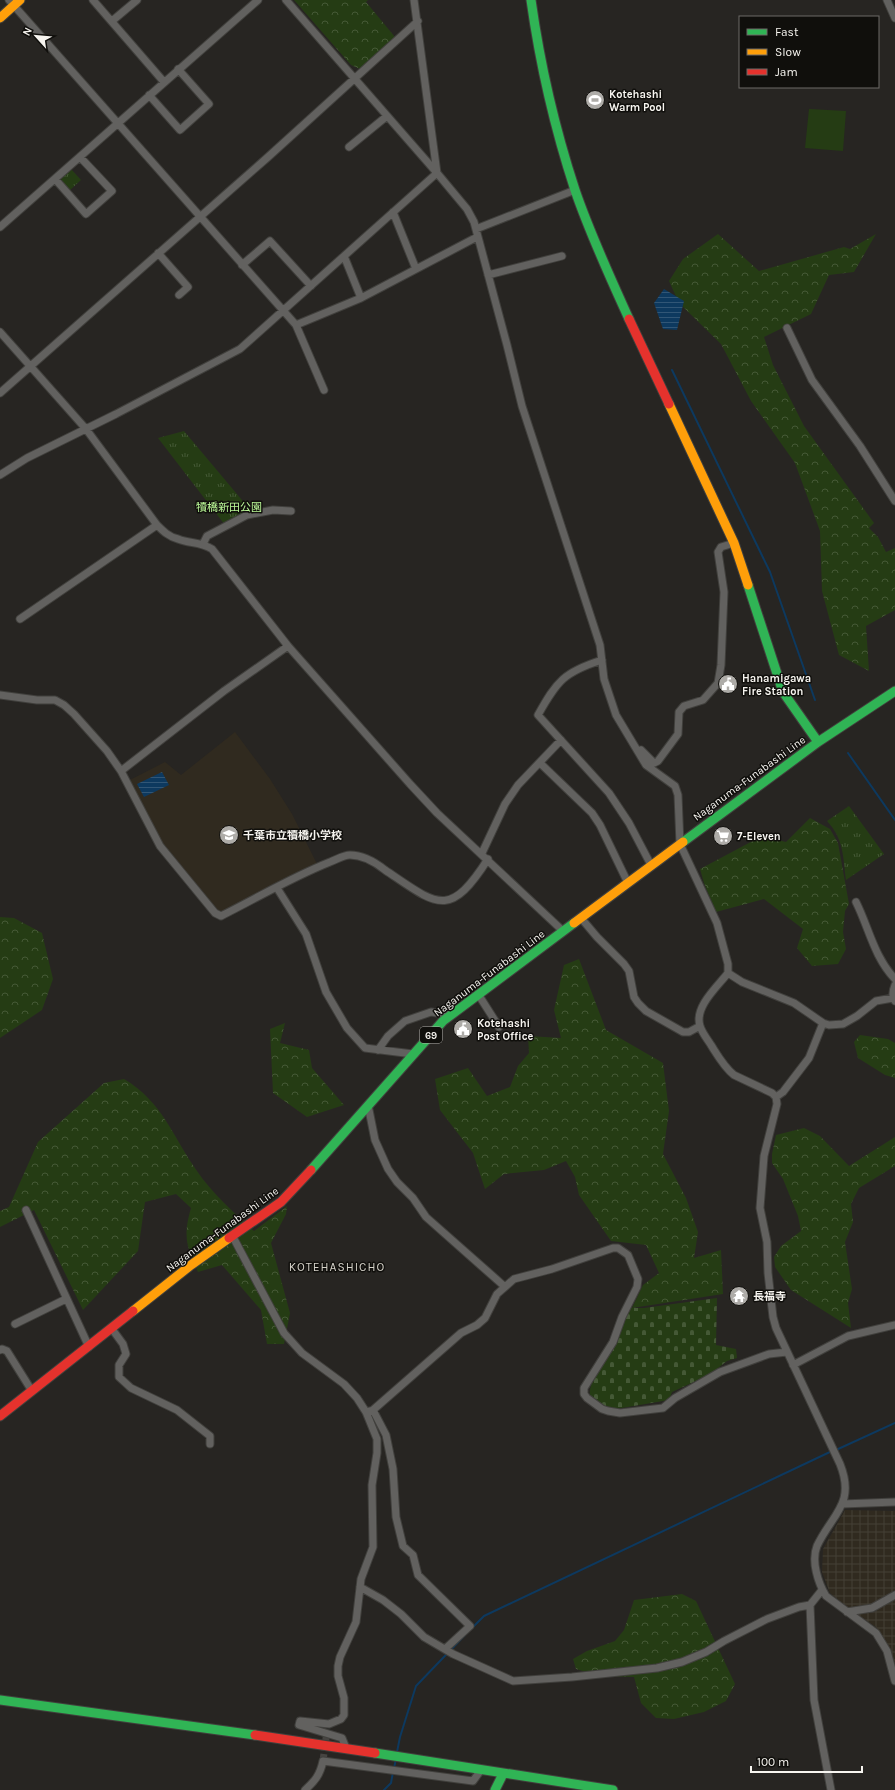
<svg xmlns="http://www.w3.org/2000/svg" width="895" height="1790" font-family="Karla,'Noto Sans JP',sans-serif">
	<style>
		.built { fill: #302a1f }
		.industrial { fill: url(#industrial-grid) }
		.grass { fill: #253c14 }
		.forest { fill: url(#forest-crowns) }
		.cemetery { fill: url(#cemetery-stones) }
		.park { fill: url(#park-tufts) }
		.water { fill: url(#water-rules) }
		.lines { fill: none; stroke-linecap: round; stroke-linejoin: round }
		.stream { stroke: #0d395f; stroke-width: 2 }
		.street-tunnel { stroke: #464441; stroke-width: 7; stroke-dasharray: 7 3.5; stroke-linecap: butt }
		.street-casing { stroke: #41403d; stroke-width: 9 }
		.fast-casing { stroke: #41403d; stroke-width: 11 }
		.slow-casing { stroke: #41403d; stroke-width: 11 }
		.jam-casing { stroke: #41403d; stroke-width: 11 }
		.street { stroke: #62615f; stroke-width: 7 }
		.fast { stroke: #30b455; stroke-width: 9 }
		.slow { stroke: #ff9f0a; stroke-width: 9 }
		.jam { stroke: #e5322d; stroke-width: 9 }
		.labels { text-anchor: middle; stroke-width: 3; stroke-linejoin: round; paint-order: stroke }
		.shield { fill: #100f0c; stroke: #b2b0ac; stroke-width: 1 }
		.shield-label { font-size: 10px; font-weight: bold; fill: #f7f5f0 }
		.poi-label { font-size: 11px; font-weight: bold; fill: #f7f5f0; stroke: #100f0c; text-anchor: start }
		.park-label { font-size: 11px; fill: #bbf998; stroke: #100f0c }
		.street-label { font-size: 11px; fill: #f7f5f0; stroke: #100f0c }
		.neighbourhood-label { font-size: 12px; letter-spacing: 1px; fill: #d6d3ca; stroke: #100f0c }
	</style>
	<defs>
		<pattern id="industrial-grid" width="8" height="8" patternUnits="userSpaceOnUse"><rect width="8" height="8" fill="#302a1f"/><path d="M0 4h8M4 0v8" fill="none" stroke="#443f35"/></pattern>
		<pattern id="forest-crowns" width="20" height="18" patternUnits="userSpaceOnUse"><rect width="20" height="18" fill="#253c14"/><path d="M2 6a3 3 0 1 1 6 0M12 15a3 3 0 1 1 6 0" fill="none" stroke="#455936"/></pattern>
		<pattern id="cemetery-stones" width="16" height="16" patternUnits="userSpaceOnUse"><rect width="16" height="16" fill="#253c14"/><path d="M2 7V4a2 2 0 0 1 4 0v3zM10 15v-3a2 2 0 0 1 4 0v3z" fill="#455936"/></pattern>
		<pattern id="park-tufts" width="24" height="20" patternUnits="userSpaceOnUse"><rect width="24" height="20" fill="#253c14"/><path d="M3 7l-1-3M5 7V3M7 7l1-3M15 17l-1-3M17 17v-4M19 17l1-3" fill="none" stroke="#455936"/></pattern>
		<pattern id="water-rules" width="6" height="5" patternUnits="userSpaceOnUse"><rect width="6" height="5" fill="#0d395f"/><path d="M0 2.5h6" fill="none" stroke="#315676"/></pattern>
	</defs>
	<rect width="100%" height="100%" fill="#272522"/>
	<path class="built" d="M235,732l35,47 22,35 26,52 -97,51 -58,-65 -35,-71 37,-19 16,13z"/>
	<path class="industrial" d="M845,1510l50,1v81l-23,13 -23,4 -19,-16 -8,-21 1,-23z
		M895,1599v67l-6,-19 -13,-20 -19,-13 17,-2z"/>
	<path class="grass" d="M809,109l37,2 -3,40 -38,-3z"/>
	<path class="forest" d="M294,0h74l-2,2 29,35 -35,32 -9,-4z
		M718,234l41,37 85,-24 6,2 26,-15 -22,38 -25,3 -18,39 -47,23 9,28 31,61 70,97 -5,5 9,9 8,15 9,-4v62l-29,16 3,45 -30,-16 -17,-64 -2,-60 -25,-68 -44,-62 -30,-57 -42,-41 -10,-22 14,-22z
		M810,818l20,11 8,14 11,61 -4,7 -2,21 3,17 -8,15 -26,2 -15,-18 6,-19 -39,-30 -48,13 -12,-29 -4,-14 62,-33 24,6z
		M0,917l14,1 28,15 11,46 -11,31 -42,28z
		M579,959l27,71 57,33 6,48 -6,43 23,44 12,34 -4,26 27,-8 2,44 -91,14 11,-23 16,-12 -13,-28 -35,-4 -32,-46 -4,-18 -9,-16 -22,9 -40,4 -19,15 -12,-36 -33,-43 -5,-31 33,-11 19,28 23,-9 8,-21 11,-13 -1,-17 33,2 -7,-28 10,-45z
		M285,1023l-5,20 29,7 3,18 32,37 -37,12 -34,-24 -3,-64z
		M860,1035l28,4 7,4v35l-10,-3 -27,-17 -4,-16z
		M124,1079c38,22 49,58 73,92 14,21 38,43 57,60l33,-25 -1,8 -15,29 19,70 -6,31h-17l-6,-34 -39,-45 -24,7c-12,-26 -15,-36 -7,-64l-15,-14 -31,8 -7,49 -55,59 -49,-100 -34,17v-16l9,-4 29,-65 66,-59z
		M804,1128l16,8 29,30 46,-29v29l-36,22 -8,16 2,18 -8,20 7,47 -4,14 3,25 -60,-38 -16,-23 -1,-10 7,-11 20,-15 -3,-15 -15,-37 -11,-16v-9l4,-19z
		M682,1594l14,7 39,83 -9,17 -22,11 -30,7 -18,-1 -15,-15 -7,-26 -35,-1 -23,-7 -3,-10 14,-8 28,-10 9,-11 10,-30z"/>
	<path class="cemetery" d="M717,1298l-1,47 20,4 1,9 -10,3 -18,14 -37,17 -3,8 -53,9 -15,-4 -11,-10c-2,-15 19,-38 26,-52 6,-11 8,-24 14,-35h14z"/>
	<path class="park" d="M71,169l10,11 -11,10 -9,-10 1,-3z
		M184,431l68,81 -27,13 -67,-87z
		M849,806l35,48 -38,26c-3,-23 -2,-41 -19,-59z"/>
	<path class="water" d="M664,289l20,12 -7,29 -14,-1 -9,-26z
		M162,772l7,13 -25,12 -7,-13z"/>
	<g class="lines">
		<path class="stream" d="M672,370l98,202 45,128
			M848,753l47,67
			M836,1450l59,-27
			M472,1628l12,-12 348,-165
			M397,1752l3,-15 16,-51 49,-51
			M394,1768l2,-9
			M384,1790l7,-7 2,-11"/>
		<path class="street-tunnel" d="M323,1761l4,-30"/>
		<g class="street-casing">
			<path id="street" d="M9,0l287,325 28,65
				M93,0l71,82
				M414,0l23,173 30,36 7,13 33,123 15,61 78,239 4,34 12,36 30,50 29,21 3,9 2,49 37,79 11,41v9c-11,14 -34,34 -28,53 2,7 8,14 11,19 7,11 13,22 23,30l38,18 4,4 1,7 -13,52 -4,52 7,34 1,31 5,44 3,11 64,136c16,40 -8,50 -23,82 -6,15 1,37 9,50l50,37 11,18 8,30
				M887,0l8,18
				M112,21l25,-21
				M149,95l31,35 29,-26 -31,-35
				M349,147l38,-31
				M55,179l31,35 26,-23 -32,-34
				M393,212l23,57
				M0,227l258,-227
				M476,229l99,-39
				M158,253l30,34 -9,8
				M344,256l17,42
				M242,265l28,-24 41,45
				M488,275l74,-19
				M296,325l65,-27 116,-61
				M787,328l25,52 48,66 35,55
				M0,332l86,97 71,96c6,6 12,12 21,14 12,5 21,2 34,10l76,97 122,138 27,29 126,118
				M0,393l268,-236 150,-136
				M0,475l27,-17 89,-44 124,-65 197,-176 -151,-173
				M203,544l4,-8 40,-21 26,-5 18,1
				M20,619l137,-94
				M602,660c-38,12 -45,21 -64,55l71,78 20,30 22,42
				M0,695l37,5h18l9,5 10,9 33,37 14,20 39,75 55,67 6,3c36,-18 71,-39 109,-54 6,-2 13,-7 20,-7 13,0 25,7 35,15 52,35 64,50 103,-11
				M641,750l13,13 4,-2 20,-27 1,-22 5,-6 19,-6 15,-17 3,-18 3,-73 -6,-40 3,-5 13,-4
				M540,763l52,50 8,12 28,58
				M121,771l103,-80 64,-45
				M482,853l23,-49 13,-19 43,-45
				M277,888l29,46 20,58 21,36 18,20 48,6
				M856,902c13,26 18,55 39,77
				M581,918l16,19 27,27 5,7 5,26 4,6 8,8 37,21h6l11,-6
				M728,973l14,9 52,21 29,20 6,2 14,-1 14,-8 19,-15 17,-3
				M478,994l21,33
				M895,1001c-4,-5 -2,-11 0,-16
				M378,1050l10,-14 17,-15 26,-9 20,3
				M776,1097l7,-5 26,-34 14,-35
				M368,1105l7,35 13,29 9,13 16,16 13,19 78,69
				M26,1210l63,137
				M233,1237l51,96 18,20 42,31 13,14 9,14 11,27v14l-5,32 1,62 -12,32 -5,43 -16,35 -2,9v10l6,22v17l-3,4 -12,5 -29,-3 -1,4 43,13 4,10
				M15,1324l51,-25
				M112,1329l11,15 3,10 -7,11v12l12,11 46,22 33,26v8
				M0,1350l2,-1 5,2 25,40
				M793,1365l55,-29 47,-11
				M373,1410l13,25 7,34 3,48 7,29 10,9 5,20 52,51 -25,23
				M366,1412l7,-2 88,-77 16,-8 8,-7 12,-24 17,-15 38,-10 61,-21h5l10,7 10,24 -1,8 -15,30 -9,25 -29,46v6l3,4 15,11 6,2 12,2 43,-5 12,-10 45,-26 49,-18 18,-2
				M842,1504l53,-2
				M360,1587l23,13 18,14 23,23 29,17 60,27 59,-4 85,-9 25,-6 24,-10 18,-11 43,-22 32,-12 11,-2
				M822,1590l-12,15 4,95 17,90
				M847,1612l25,-4 23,-13
				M305,1790c10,-9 15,-15 18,-29l150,20 8,-11"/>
		</g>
		<g class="fast-casing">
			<path id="fast" d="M531,0c9,64 24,129 44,190 15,44 35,87 54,129
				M748,585l35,107 35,50
				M683,842l135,-100 77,-51
				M311,1170l132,-149 131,-98
				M0,1700l255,35
				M375,1753l238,37
				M495,1790l8,-16"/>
		</g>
		<g class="slow-casing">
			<path id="slow" d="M0,18l20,-18
				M669,404l65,139 14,42
				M574,923l109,-81
				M133,1311l58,-46 38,-27"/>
		</g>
		<g class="jam-casing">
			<path id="jam" d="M629,319l40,85
				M229,1238l52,-36 30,-32
				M0,1416l133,-105
				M255,1735l120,18"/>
		</g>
		<use href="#street" class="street"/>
		<use href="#fast" class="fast"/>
		<use href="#slow" class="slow"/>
		<use href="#jam" class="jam"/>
	</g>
	<defs>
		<g id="stadium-disc" transform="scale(1)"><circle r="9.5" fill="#aeaca8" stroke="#100f0c"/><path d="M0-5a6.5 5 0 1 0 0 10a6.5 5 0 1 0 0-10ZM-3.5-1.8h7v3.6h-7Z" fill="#fff"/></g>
		<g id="civic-disc" transform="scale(1)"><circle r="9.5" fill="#aeaca8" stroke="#100f0c"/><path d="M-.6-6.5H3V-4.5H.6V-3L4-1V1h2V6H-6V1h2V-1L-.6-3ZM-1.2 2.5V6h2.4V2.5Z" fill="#fff"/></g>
		<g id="school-disc" transform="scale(1)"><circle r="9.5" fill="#aeaca8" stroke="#100f0c"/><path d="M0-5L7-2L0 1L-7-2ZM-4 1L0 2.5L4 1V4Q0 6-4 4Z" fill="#fff"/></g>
		<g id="supermarket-disc" transform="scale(1)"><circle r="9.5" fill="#aeaca8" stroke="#100f0c"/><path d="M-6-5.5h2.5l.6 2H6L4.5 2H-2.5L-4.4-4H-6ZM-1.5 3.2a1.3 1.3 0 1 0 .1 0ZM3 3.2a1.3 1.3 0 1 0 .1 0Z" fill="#fff"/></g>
		<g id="temple-disc" transform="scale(1)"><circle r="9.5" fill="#aeaca8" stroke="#100f0c"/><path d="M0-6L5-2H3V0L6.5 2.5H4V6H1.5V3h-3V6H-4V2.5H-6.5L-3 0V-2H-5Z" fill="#fff"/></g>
	</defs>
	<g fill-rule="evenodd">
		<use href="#stadium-disc" x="595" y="100"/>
		<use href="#civic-disc" x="728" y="684"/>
		<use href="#school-disc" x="229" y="835"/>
		<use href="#supermarket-disc" x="723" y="836"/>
		<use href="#civic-disc" x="463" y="1029"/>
		<use href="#temple-disc" x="739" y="1296"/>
	</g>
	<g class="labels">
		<rect class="shield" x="420" y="1027" width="22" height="16" rx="3"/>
		<g class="shield-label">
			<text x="431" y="1039">69</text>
		</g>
		<g class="poi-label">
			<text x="609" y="98">Kotehashi<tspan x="609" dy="13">Warm Pool</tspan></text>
			<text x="742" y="682">Hanamigawa<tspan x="742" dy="13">Fire Station</tspan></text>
			<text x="243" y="839">千葉市立犢橋小学校</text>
			<text x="737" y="840">7-Eleven</text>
			<text x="477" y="1027">Kotehashi<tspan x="477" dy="13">Post Office</tspan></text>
			<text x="753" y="1300">長福寺</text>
		</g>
		<g class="park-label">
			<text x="229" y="511">犢橋新田公園</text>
		</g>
		<g class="street-label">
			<text transform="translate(749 778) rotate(-36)" y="4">Naganuma-Funabashi Line</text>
			<text transform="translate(489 973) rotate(-37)" y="4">Naganuma-Funabashi Line</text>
			<text transform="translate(222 1229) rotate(-36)" y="4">Naganuma-Funabashi Line</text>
		</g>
		<g class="neighbourhood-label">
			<text x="337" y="1271">KOTEHASHICHO</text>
		</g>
	</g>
	<rect x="739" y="16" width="140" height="72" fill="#100f0c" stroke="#6c6b67"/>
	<rect x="747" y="29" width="20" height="6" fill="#30b455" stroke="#6c6b67"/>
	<text x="775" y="36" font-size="12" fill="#f7f5f0">Fast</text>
	<rect x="747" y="49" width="20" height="6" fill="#ff9f0a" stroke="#6c6b67"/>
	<text x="775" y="56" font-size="12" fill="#f7f5f0">Slow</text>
	<rect x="747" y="69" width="20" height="6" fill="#e5322d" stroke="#6c6b67"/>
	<text x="775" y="76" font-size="12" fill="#f7f5f0">Jam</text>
	<g transform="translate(36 36) rotate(297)" stroke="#100f0c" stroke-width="3" paint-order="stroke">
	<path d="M0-3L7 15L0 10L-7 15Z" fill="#f7f5f0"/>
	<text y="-6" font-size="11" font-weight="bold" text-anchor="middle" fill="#f7f5f0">N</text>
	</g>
	<path d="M751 1766v6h111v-6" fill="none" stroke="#f7f5f0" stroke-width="2"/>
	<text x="757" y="1766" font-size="12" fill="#f7f5f0" stroke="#100f0c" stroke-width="3" paint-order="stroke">100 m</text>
</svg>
